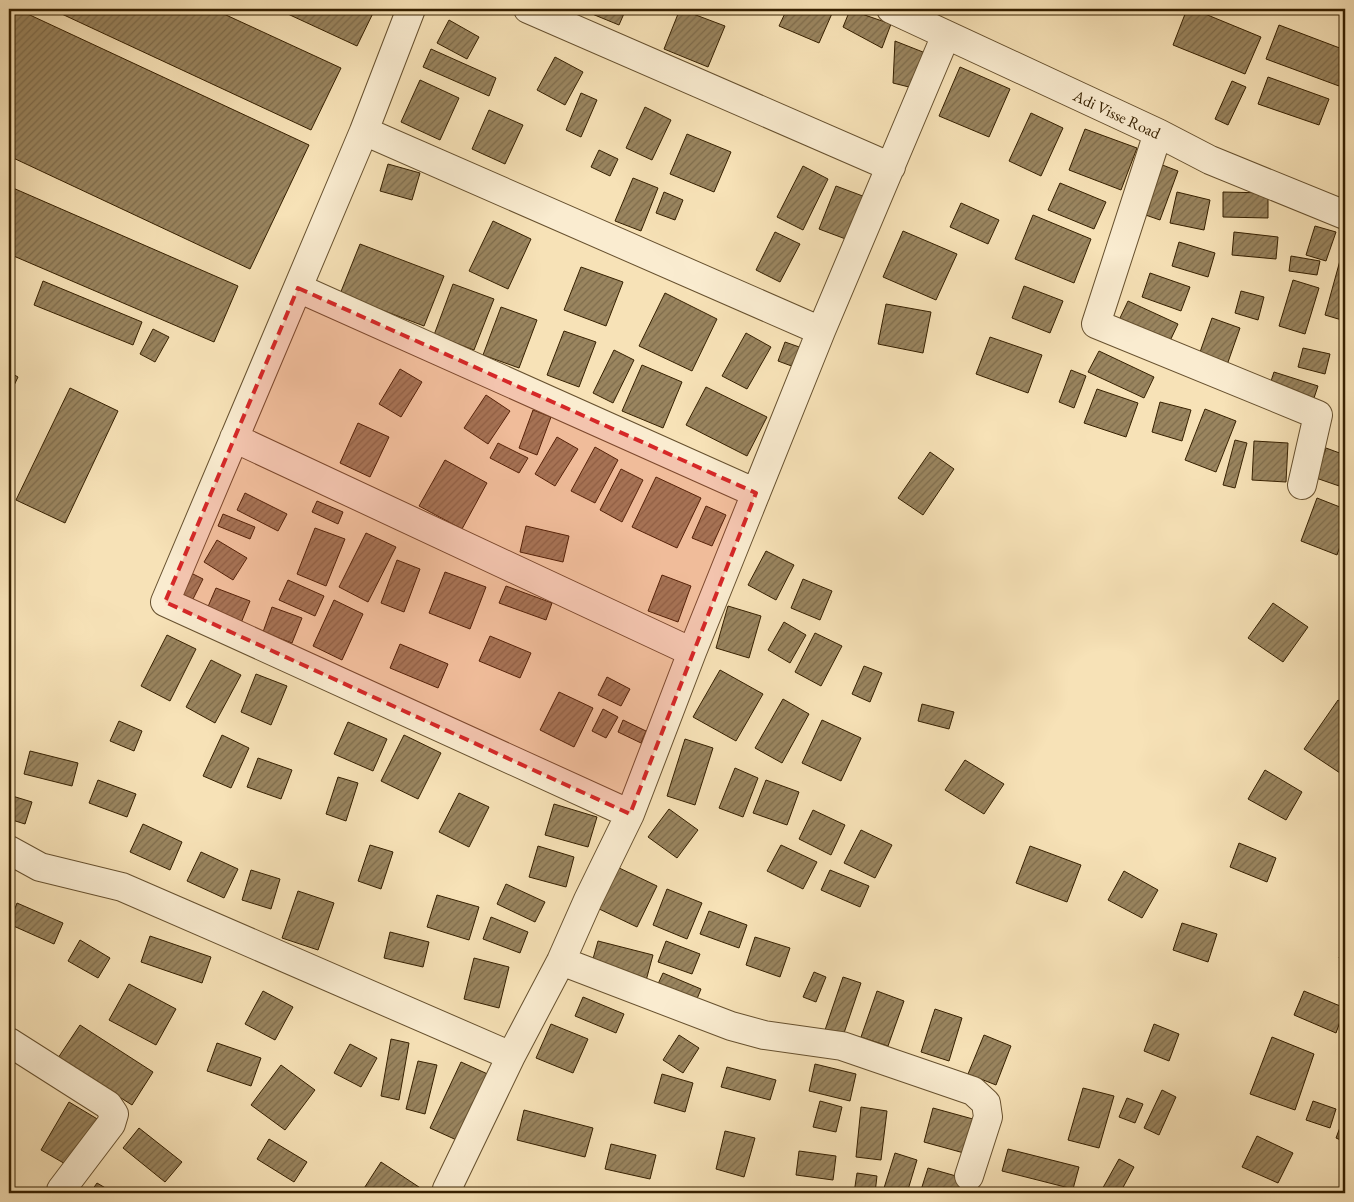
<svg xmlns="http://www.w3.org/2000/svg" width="1354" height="1202" font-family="'EB Garamond',serif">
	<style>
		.building { fill: url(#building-hatch); stroke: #362000 }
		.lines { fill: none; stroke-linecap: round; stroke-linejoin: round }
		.minor-casing { stroke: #66502e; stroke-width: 30 }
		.minor { stroke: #faecd0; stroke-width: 28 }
		.marked { fill: #d62828; fill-opacity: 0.2; stroke: #d62828; stroke-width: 4; stroke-dasharray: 10 6; stroke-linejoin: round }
		.labels { text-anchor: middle; stroke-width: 4.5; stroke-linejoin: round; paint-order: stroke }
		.street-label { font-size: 16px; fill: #362000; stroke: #faecd0 }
	</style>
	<defs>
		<pattern id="building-hatch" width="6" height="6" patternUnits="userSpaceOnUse" patternTransform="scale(1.25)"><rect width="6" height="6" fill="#9a855f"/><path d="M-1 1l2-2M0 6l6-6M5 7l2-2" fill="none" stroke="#7e6c4c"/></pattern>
	</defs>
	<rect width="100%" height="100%" fill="#f7e2b7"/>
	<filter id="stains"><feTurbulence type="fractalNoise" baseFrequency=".004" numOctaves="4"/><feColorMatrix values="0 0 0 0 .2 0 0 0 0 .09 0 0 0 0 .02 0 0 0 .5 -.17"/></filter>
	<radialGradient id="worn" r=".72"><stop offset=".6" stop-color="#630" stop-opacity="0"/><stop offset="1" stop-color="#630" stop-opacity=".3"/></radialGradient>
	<path class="building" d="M9,9h8l292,136 -59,124 -241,-113z
		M51,9h162l128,59 -30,62z
		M277,9h98l-18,37z
		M580,9h46l-7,16z
		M680,9l45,17 -17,41 -44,-18z
		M787,9h47l-15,34 -40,-17z
		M1187,9h6l68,28 -16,37 -72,-29z
		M850,10l41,14 -9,24 -39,-21z
		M449,20l30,17 -12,22 -30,-16z
		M1279,25l66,25v18l-6,18 -73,-27z
		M895,41l33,13 -19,33 -16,-4z
		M431,49l65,29 -7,18 -66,-29z
		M555,57l28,15 -18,33 -28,-15z
		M960,67l50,22 -21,48 -50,-21z
		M1268,77l61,22 -10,26 -61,-21z
		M420,80l39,18 -19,42 -39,-18z
		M1232,81l14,6 -18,38 -13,-6z
		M581,93l16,7 -16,37 -15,-7z
		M645,107l26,13 -19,40 -26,-12z
		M489,110l34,15 -18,39 -33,-15z
		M1031,113l32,15 -22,48 -32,-15z
		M1085,129l52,19 -16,42 -52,-20z
		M687,134l44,18 -17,40 -44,-18z
		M599,150l19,9 -8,17 -19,-9z
		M1152,161l26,10 -18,49 -26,-9z
		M388,164l32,9 -8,27 -32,-9z
		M803,166l25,13 -25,51 -26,-13z
		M633,178l25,10 -17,43 -26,-10z
		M1060,183l46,19 -12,27 -46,-19z
		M836,186l32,12 -17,43 -32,-12z
		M13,188l225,98 -24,56 -205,-88v-57z
		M664,192l19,8 -8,20 -19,-7z
		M1177,192l33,8 -6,30 -34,-7z
		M1223,192l45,1v25l-45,-1z
		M961,203l38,17 -11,24 -38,-17z
		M1033,215l58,24 -17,44 -59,-24z
		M493,221l38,18 -23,50 -39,-18z
		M1315,226l21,6 -10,29 -20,-6z
		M903,231l54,23 -21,46 -53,-23z
		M775,232l25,12 -20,38 -24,-12z
		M1234,232l44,5 -2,22 -44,-4z
		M1179,242l36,11 -7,24 -36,-11z
		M360,244l84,32 -20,50 -84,-32z
		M1344,246l1,1v74l-20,-6z
		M1291,256l29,5 -3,14 -28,-4z
		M581,267l42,15 -17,44 -42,-16z
		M1150,273l40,14 -9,24 -39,-14z
		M1293,280l26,8 -14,46 -26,-8z
		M43,281l99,41 -9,23 -99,-40z
		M453,284l41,15 -20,51 -40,-15z
		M1024,286l39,15 -13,32 -38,-15z
		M1241,291l23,6 -6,23 -23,-7z
		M665,293l52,26 -25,52 -53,-25z
		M1128,301l50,23 -17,36 -50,-23z
		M886,304l45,8 -8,41 -45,-9z
		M501,307l36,13 -18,48 -36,-13z
		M1212,318l28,10 -13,37 -28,-10z
		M153,329l16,8 -14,25 -15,-8z
		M564,331l32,11 -17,45 -32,-12z
		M746,333l25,14 -24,42 -25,-13z
		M990,337l52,18 -14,38 -52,-19z
		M785,342l20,7 -8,19 -19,-7z
		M1303,348l27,6 -5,20 -27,-7z
		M614,350l20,10 -21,43 -20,-10z
		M1099,351l55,26 -10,21 -56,-26z
		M642,365l40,17 -19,46 -41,-17z
		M400,369l22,13 -21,35 -22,-13z
		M1071,370l15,6 -12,32 -15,-6z
		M9,372l9,5 -9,19z
		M1274,372l44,14 -7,21 -44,-14z
		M706,387l61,30 -20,39 -61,-31z
		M70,388l48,23 -53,112 -49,-23z
		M1097,389l41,14 -12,34 -42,-14z
		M486,395l24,16 -22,33 -24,-16z
		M1160,402l31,8 -9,31 -30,-9z
		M1205,409l31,12 -20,51 -31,-12z
		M533,410l18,7 -14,38 -18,-7z
		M358,423l31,14 -19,40 -30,-14z
		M557,437l21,12 -23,37 -20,-12z
		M1235,440l12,3 -12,45 -12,-3z
		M1254,441l34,2 -2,39 -34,-2z
		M498,443l30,15 -9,15 -29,-15z
		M595,447l23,13 -23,43 -24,-12z
		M1326,448l19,7v33l-29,-10z
		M930,452l24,17 -31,46 -25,-17z
		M445,460l42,23 -25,46 -43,-23z
		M621,469l22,11 -21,42 -22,-12z
		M656,477l45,21 -24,50 -45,-21z
		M245,493l42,21 -9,17 -41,-21z
		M1317,498l28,11v23l-8,23 -36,-14z
		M317,501l26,11 -5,12 -26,-12z
		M706,506l20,9 -14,31 -20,-8z
		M223,514l32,13 -5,12 -32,-13z
		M526,526l43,10 -6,26 -43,-10z
		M315,528l30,11 -19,47 -29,-12z
		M366,533l30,14 -28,55 -29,-15z
		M217,540l30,18 -14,22 -29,-18z
		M766,551l28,14 -18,35 -28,-15z
		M397,560l23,9 -16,43 -23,-9z
		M189,572l14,7 -11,22 -14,-7z
		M445,572l41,15 -16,42 -41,-16z
		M662,575l29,11 -13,36 -30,-11z
		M803,579l29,12 -12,29 -29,-12z
		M288,580l36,16 -9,20 -36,-16z
		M506,586l46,17 -6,17 -47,-17z
		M216,588l34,13 -9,22 -34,-14z
		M334,600l29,14 -21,46 -29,-14z
		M1273,603l35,24 -25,35 -35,-24z
		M728,606l33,10 -12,42 -33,-10z
		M272,607l30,11 -10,25 -29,-11z
		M784,622l22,13 -16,28 -22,-13z
		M815,633l27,13 -21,40 -26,-14z
		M167,635l29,14 -26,52 -29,-15z
		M490,636l41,17 -11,25 -41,-17z
		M400,644l48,20 -10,24 -48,-20z
		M211,660l30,15 -26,48 -29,-16z
		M864,666l18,7 -12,29 -18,-8z
		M720,670l43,24 -27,47 -43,-24z
		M256,674l31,12 -16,39 -30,-13z
		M607,677l23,12 -9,17 -23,-11z
		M559,692l34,16 -19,39 -34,-17z
		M783,699l26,15 -27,49 -27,-15z
		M1338,700l7,5v61l-5,7 -36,-24z
		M922,704l32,8 -5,17 -31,-8z
		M603,709l15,8 -12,21 -14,-7z
		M623,720l23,11 -5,12 -23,-11z
		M822,720l39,18 -20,43 -39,-18z
		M119,721l23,10 -8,20 -24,-10z
		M348,722l39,17 -14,32 -39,-17z
		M222,735l27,13 -18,40 -28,-12z
		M404,735l37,18 -23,46 -37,-18z
		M685,739l28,9 -18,57 -28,-9z
		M30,751l48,12 -6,23 -48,-12z
		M258,758l34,12 -11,29 -34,-12z
		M965,760l39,24 -20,30 -39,-24z
		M735,768l23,10 -15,39 -24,-9z
		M1265,770l37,22 -16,28 -38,-21z
		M338,777l20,6 -12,38 -20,-7z
		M98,780l38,14 -9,23 -38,-14z
		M766,780l33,12 -12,33 -34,-12z
		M459,793l30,14 -20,40 -30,-15z
		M9,795l23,7 -7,22 -16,-5z
		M554,804l43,13 -9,30 -43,-12z
		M669,809l29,21 -21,28 -29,-21z
		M813,810l32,15 -14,30 -32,-16z
		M143,824l39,18 -12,28 -40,-18z
		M861,830l31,15 -17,33 -31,-15z
		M1239,843l37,15 -9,24 -37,-15z
		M370,845l23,7 -12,37 -23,-8z
		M781,845l36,17 -14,27 -36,-18z
		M538,846l36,11 -8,30 -37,-10z
		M1030,846l51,19 -14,37 -51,-19z
		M201,852l37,17 -14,29 -37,-17z
		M615,866l42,20 -20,41 -42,-20z
		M251,870l29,9 -9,30 -29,-9z
		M830,870l39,16 -9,21 -39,-17z
		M1124,871l34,19 -16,28 -34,-18z
		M506,884l39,18 -10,20 -38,-18z
		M667,889l35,14 -15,36 -34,-14z
		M298,891l36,12 -16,47 -36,-12z
		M437,895l42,12 -10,33 -42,-13z
		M17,903l46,20 -9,21 -45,-20z
		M709,911l38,14 -8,23 -39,-14z
		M491,917l37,15 -8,21 -37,-14z
		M1182,923l35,11 -9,28 -35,-12z
		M390,932l39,10 -6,25 -39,-9z
		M150,936l61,21 -9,26 -61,-21z
		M755,937l35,11 -10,29 -34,-12z
		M80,940l30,18 -12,20 -30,-17z
		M598,941l55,14 -9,33 -55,-15z
		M666,941l34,13 -8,20 -34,-12z
		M1345,947v15l-6,-4z
		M474,958l35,9 -10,41 -35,-9z
		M814,972l12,5 -10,25 -13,-5z
		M663,973l38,16 -9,22 -39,-16z
		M843,977l18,6 -19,56 -18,-6z
		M129,984l47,25 -20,36 -47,-25z
		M263,991l30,16 -18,33 -30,-16z
		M877,991l27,10 -16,45 -27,-9z
		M1304,991l41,17 -9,25 -42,-18z
		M583,997l41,17 -8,19 -41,-17z
		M935,1009l27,9 -13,43 -28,-9z
		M551,1024l37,15 -15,34 -37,-15z
		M1154,1024l25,10 -10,27 -25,-10z
		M80,1025l73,47 -21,33 -74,-47z
		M679,1035l20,13 -16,25 -20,-13z
		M984,1035l27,11 -15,39 -28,-11z
		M1272,1037l42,17 -19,56 -45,-16z
		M391,1039l18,4 -10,57 -18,-4z
		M217,1043l44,15 -10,28 -44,-15z
		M350,1044l27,14 -16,29 -27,-14z
		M418,1061l19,4 -12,49 -19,-5z
		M461,1062l31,14 -31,66 -31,-14z
		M815,1064l41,10 -6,27 -41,-10z
		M281,1065l34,25 -30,40 -34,-25z
		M727,1067l49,13 -6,20 -49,-13z
		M662,1074l31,9 -8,29 -31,-9z
		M1083,1088l31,8 -15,52 -31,-8z
		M1162,1090l14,7 -17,38 -15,-7z
		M1127,1098l16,6 -8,19 -16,-6z
		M820,1101l22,6 -6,25 -23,-5z
		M1313,1101l23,8 -6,19 -24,-8z
		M69,1102l40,24 -28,47 -40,-23z
		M861,1107l26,4 -6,49 -25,-3z
		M933,1108l58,16 -9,34 -58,-16z
		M524,1110l69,18 -8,29 -68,-17z
		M1345,1114v28l-9,-4z
		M139,1128l43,34 -17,20 -42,-34z
		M725,1131l30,7 -11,39 -28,-8z
		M1257,1136l36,17 -15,30 -36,-16z
		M269,1139l38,23 -13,20 -37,-23z
		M611,1144l45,11 -6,24 -45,-10z
		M1008,1149l71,18 -6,22 -71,-18z
		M799,1151l37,5 -3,24 -37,-5z
		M895,1153l22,7 -10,33h-8l-15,-5z
		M1119,1159l15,8 -14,26h-20z
		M381,1162l47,31h-67z
		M928,1168l35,10 -4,15h-39z
		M857,1173l20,3 -2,17h-21z
		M97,1183l17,10h-24z"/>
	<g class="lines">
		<g class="minor-casing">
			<path id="minor" d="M411,9l-47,122 457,200
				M528,9l363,158
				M891,9l267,124 52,27 135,55
				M364,131l-199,471 465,212
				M1158,133l-62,191 222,91 -16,70
				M298,288l458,205
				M234,438l458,214
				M9,850l31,17 82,20 389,169
				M561,961l170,65 33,9 78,11 131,45 13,12 2,14 -19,59
				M9,1042l99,63 6,9 -3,10 -50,66
				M446,1193l1,-4 64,-133 50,-95 27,-61 42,-86 62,-162 129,-321 125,-296"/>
		</g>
		<use href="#minor" class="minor"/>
	</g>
	<path class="marked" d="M298,288l458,205 -126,321 -465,-212z"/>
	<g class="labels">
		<g class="street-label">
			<text transform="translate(1117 114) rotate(25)" y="6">Adi Visse Road</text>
		</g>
	</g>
	<rect width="1354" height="1202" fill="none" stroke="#f7e2b7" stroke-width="30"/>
	<rect x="10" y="10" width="1334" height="1182" fill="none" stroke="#362000" stroke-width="2.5"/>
	<rect x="15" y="15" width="1324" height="1172" fill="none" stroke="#362000"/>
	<rect width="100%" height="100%" filter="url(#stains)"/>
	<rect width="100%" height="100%" fill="url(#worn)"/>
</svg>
